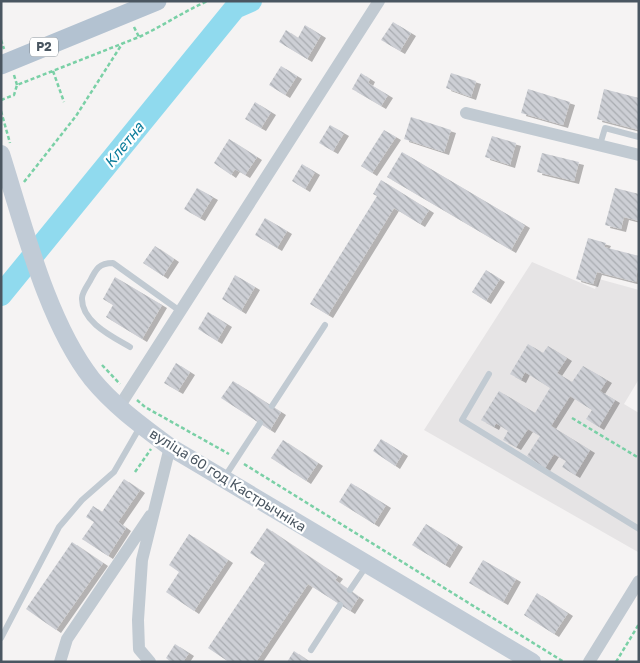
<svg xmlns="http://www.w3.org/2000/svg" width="640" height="663" font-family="'Golos Text',sans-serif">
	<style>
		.education { fill: #e6e4e5 }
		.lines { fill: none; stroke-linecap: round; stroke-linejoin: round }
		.river { stroke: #90daee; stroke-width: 22 }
		.building { fill: url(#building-back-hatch); filter: url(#shadow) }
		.path { stroke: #7ad0a6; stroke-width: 2.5; stroke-dasharray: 4 2.5; stroke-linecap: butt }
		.lane { stroke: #c1cad2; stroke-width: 6 }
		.street { stroke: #c1cad2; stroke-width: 12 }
		.secondary { stroke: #c1cbd6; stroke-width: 18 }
		.primary { stroke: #b3c2d1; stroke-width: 19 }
		.labels { text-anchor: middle; stroke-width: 4.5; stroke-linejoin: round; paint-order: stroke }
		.shield { fill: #fff; stroke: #808990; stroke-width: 1 }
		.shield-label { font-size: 12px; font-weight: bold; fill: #4a5661 }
		.street-label { font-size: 14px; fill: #4a5661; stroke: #fff }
		.water-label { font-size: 15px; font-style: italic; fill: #0c7c9b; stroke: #fff }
	</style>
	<defs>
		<pattern id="building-back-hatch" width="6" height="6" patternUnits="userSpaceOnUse" patternTransform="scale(1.25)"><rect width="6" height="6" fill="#cdcfd5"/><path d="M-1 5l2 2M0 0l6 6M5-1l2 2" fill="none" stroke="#a8abb0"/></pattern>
		<filter id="shadow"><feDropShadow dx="5" dy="3" stdDeviation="0" flood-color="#0004"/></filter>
	</defs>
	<rect width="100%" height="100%" fill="#f5f3f3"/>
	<path class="education" d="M532,262l63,27 4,-10 40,11v89l-15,25 15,9 -1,139 -214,-122z"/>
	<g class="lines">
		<path class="river" d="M1,295l234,-287 16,-7"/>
	</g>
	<path class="building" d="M393,22l18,11 -11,18 -19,-11z
		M305,25l16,10 -14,24 -28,-17 7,-12 12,8z
		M281,66l16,10 -12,19 -16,-10z
		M361,73l9,6 -2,4 20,12 -7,11 -29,-17z
		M451,73l25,8 -5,16 -25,-9z
		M528,89l42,13 -7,23 -42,-12z
		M604,89l35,9v32l-42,-11z
		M255,102l16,10 -10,16 -16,-9z
		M411,117l40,13 -7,22 -40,-13z
		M330,125l14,8 -11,18 -14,-8z
		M384,130l12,7 -24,36 -11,-7z
		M492,136l24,7 -6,22 -25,-8z
		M229,139l28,18 -12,18 -10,-6 -4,6 -17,-12z
		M402,152l123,73 -14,25 -124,-73z
		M542,153l37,9 -5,19 -37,-9z
		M302,164l13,8 -10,17 -13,-8z
		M381,180l48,30 -9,14 -26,-16 -66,107 -18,-11 67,-108 -4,-2z
		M197,188l16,9 -13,21 -16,-9z
		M615,188l24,6v27l-15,-4 -3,12 -16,-4z
		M265,218l22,13 -10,17 -22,-13z
		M588,238l18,5 -2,4 35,9 -3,26 -39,-10 -4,12 -17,-5z
		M155,246l19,13 -11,17 -20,-13z
		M486,270l14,9 -14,22 -14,-9z
		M235,275l20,12 -14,24 -19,-12z
		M115,277l47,28 -20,34 -36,-22 7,-12 -10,-6z
		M208,312l19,12 -10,17 -19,-12z
		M528,344l15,9 5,-7 19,12 -10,15 15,9 11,-16 24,14 -7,11 15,9 -16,27 -13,-8 6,-9 -22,-14 -19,30 39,24 -15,25 -13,-8 4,-6 -12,-7 -9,14 -18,-12 13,-20 -12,-7 -12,18 -13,-7 5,-9 -12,-8 -2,4 -13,-7 18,-29 36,22 15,-25 -25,-16 -4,8 -11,-6z
		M176,363l14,9 -12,19 -14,-8z
		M233,381l48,31 -11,18 -49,-32z
		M381,439l22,14 -8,13 -22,-15z
		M283,440l35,23 -12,18 -35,-23z
		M124,479l16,11 -22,32 8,6 -18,28 -26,-17 12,-17 -8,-5 7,-11 9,6z
		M351,483l35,22 -12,19 -35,-22z
		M426,524l32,20 -13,21 -33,-20z
		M267,528l71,48 -3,4 24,17 -9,14 -42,-27 -52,78h-27l-21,-14 57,-85 -15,-10z
		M189,534l39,26 -34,51 -28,-19 13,-20 -10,-7z
		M72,542l31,21 -47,67 -30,-21z
		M483,560l33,19 -13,23 -34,-19z
		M537,593l31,20 -14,21 -30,-19z
		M175,644l14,9 -6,9h-12l-5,-4z
		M294,651l16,11h-23z"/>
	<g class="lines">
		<path class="path" d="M134,27l5,10
			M1,40l3,9
			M53,71l11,31
			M14,75l3,10
			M1,100l13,-5 3,-10 122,-48c24,-11 45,-26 69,-36
			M1,111l9,32
			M24,182l52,-66 46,-72
			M102,365l18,19
			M137,400l8,7 84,47
			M572,418l67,40
			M244,464l320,198
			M135,472l16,-23
			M616,662l23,-38"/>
		<path class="lane" d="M600,145l5,-17 34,9
			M130,347c-17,-10 -49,-25 -48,-49 0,-5 5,-12 8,-17 6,-12 9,-18 23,-18l67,48
			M489,374l-27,46 177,109
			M272,406l53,-81
			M224,478l36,-55
			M350,590l17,-25
			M1,638l58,-111 23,-27 32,-28 26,-45
			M311,650l29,-45"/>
		<path class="street" d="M466,113l173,42
			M119,407l260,-406
			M60,662l7,-23 83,-123
			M150,662l-11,-13 -1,-29 4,-60 28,-113
			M589,662l50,-81"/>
		<path class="secondary" d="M1,154c22,69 46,168 91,225 22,27 50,47 78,68l362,215"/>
		<path class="primary" d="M1,65l156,-64"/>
	</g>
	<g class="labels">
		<rect class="shield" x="30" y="37.5" width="28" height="19" rx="4"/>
		<g class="shield-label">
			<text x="44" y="51">Р2</text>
		</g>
		<g class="street-label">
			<text transform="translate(228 480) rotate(32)" y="5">вуліца 60 год Кастрычніка</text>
		</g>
		<g class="water-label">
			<text transform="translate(124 145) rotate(-51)" y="5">Клетна</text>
		</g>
	</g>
	<rect width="640" height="663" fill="none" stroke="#4a5661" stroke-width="5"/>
</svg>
